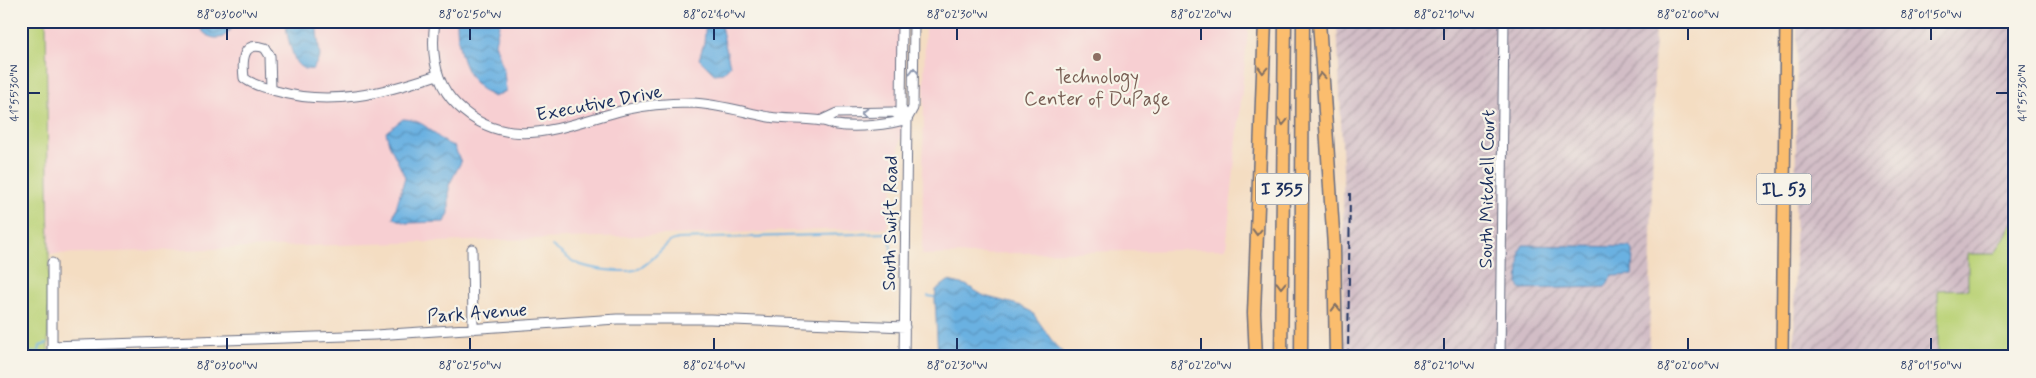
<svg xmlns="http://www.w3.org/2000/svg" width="2036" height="378" font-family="Mynerve,sans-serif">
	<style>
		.built { fill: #f7cfd2 }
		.industrial { fill: url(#industrial-furrows) }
		.green { fill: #bad276; stroke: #6a806a }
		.water { fill: url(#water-waves); stroke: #4370a0 }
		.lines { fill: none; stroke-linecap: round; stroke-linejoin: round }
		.stream { stroke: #6bb1e1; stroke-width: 2 }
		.minor-casing { stroke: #676c81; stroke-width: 11 }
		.major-casing { stroke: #676c81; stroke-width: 14 }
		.highway-casing { stroke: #676c81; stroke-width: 15 }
		.minor { stroke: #fff; stroke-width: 9 }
		.major { stroke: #fbbd6e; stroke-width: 11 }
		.highway { stroke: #fbbd6e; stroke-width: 12 }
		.rail { stroke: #1b2f5e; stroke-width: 2; stroke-dasharray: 8 4; stroke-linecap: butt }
		.oneway { stroke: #806f65 }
		.oneway2 { stroke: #8d97ae }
		.ticks { fill: none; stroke: #1b2f5e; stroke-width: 2 }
		.education-dot { fill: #8d6e63; stroke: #f7f3e8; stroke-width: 2 }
		.labels { text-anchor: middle; stroke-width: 4.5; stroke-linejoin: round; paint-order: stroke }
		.shield { fill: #f7f3e8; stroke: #5d6a87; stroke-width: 1 }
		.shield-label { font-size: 18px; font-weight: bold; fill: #1b2f5e }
		.education-label { font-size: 19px; fill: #785e54; stroke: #f7f3e8 }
		.street-label { font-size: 19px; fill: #1b2f5e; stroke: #f7f3e8 }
		.neatline { fill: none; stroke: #1b2f5e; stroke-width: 2 }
		.ticks-label { font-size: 12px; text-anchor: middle; fill: #1b2f5e }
	</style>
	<defs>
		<pattern id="industrial-furrows" width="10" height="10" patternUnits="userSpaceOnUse" patternTransform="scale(1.25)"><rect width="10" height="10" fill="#d2bdc6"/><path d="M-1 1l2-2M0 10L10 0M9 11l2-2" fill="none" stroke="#aa9aa4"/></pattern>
		<pattern id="water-waves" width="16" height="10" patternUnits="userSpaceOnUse" patternTransform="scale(1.25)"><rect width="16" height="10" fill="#6bb1e1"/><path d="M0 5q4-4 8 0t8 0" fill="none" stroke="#5790ba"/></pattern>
	</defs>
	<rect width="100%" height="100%" fill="#f7f3e8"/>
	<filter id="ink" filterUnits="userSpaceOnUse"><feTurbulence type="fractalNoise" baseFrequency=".02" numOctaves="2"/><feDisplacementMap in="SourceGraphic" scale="10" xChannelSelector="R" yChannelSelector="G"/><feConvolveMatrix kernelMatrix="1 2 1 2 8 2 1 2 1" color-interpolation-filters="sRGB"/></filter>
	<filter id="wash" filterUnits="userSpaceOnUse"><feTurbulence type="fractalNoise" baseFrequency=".0096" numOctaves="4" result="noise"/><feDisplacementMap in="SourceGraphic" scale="20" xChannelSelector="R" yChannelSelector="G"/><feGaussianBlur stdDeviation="1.12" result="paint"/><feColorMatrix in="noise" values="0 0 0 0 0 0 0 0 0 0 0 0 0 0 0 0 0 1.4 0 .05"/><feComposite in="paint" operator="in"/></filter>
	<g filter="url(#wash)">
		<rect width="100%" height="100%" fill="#f4ddc2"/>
		<path class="built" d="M46,21h859l-2,102 -16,105 -838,26z
			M925,21h324l-23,228 -304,6z"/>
		<path class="industrial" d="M1337,21h318l-6,336h-305l-1,-185z
			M1884,21h131v198l-20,36 -27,35h-30v67h-144l3,-330 71,-1z"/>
		<path class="green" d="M21,21h25l3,233 -1,103h-27z
			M2015,219v138h-77v-67l30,-1v-35h27z"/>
		<path class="water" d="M195,21h39l1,4 -11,12c-15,4 -21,-4 -29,-16z
			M287,21l29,1 4,35 -7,12c-6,2 -13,-1 -17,-7 -3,-6 -13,-36 -9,-41z
			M457,21h43l-5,22 9,28 2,20 -12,6c-29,-14 -37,-46 -37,-76z
			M706,21h14l10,45 -7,7 -9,1 -15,-15 5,-16z
			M403,119c27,1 31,21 51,27l7,16 -12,23v28l-4,9 -39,1 -13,-5 12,-41 -16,-33 -3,-12z
			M1523,245l106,2 4,3 -1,25 -20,1 -7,11 -85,2 -2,-5 2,-34z
			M948,281l18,4 18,11 34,9 14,7 23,33 13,12h-130l-3,-58 1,-9z"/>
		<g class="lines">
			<path class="stream" d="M552,246c7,5 14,11 22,16 14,7 49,12 64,7 12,-5 23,-20 33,-28l7,-2 212,-6 2,36
				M928,296l6,1
				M21,354l18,-2 1,-6 6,-2"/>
		</g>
	</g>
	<g filter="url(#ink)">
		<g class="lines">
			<g class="minor-casing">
				<path id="minor" d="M435,21c-4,30 -1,62 22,84 51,50 107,20 167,5 21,-5 45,-7 67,-7 27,1 52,9 78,14 18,3 36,1 53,4 5,0 9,3 14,4 20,3 53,0 71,-6
					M902,21l-1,87 6,11
					M271,89l-1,-33 -5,-8c-23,-8 -23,13 -21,30 10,8 20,9 32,13 55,16 108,2 161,-16
					M822,120l15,-7 56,-1 14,7
					M472,249l1,80
					M52,346l323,-11 242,-16h93l195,8
					M52,357v-94
					M904,357l3,-238 6,-11 1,-87
					M1500,357l4,-336"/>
			</g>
			<g class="major-casing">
				<path id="major" d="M1782,357l4,-336"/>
			</g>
			<g class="highway-casing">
				<path id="highway" d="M1319,21l15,226 2,110
					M1256,357l-2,-44 11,-292
					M1281,357l4,-336
					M1301,357l2,-336"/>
			</g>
			<use href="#minor" class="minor"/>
			<use href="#major" class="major"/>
			<use href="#highway" class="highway"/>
			<path class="rail" d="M1348,357l2,-168"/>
		</g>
		<defs><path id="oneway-chevron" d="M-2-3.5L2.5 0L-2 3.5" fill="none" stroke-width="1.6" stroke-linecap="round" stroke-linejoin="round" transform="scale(1.25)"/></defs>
		<g class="oneway">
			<use href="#oneway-chevron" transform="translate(1263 70) rotate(92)"/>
			<use href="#oneway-chevron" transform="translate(1321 76) rotate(-94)"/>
			<use href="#oneway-chevron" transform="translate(1283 122) rotate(91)"/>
			<use href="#oneway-chevron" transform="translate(1257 232) rotate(92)"/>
			<use href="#oneway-chevron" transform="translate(1281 285) rotate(91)"/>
			<use href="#oneway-chevron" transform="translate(1336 308) rotate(-92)"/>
		</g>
		<g class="oneway2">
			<use href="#oneway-chevron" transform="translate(914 71) rotate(-90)"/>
			<use href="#oneway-chevron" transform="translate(864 113) rotate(179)"/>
		</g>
	</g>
	<path class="ticks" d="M227,28v12M470,28v12M714,28v12M957,28v12M1201,28v12M1444,28v12M1688,28v12M1931,28v12M28,93h12M1996,93h12M227,338v12M470,338v12M714,338v12M957,338v12M1201,338v12M1444,338v12M1688,338v12M1931,338v12"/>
	<circle class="education-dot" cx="1097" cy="57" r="5"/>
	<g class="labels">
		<g class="shield">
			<rect x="1256" y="173.5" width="52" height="31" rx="4"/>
			<rect x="1756.5" y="173.5" width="55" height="31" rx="4"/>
		</g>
		<g class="shield-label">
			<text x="1282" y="195">I 355</text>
			<text x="1784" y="195">IL 53</text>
		</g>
		<g class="education-label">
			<text x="1097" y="83">Technology<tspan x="1097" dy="22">Center of DuPage</tspan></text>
		</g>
		<g class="street-label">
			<text transform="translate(599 102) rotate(-11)" y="7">Executive Drive</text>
			<text transform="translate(1486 189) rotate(-89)" y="7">South Mitchell Court</text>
			<text transform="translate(889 223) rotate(-89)" y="7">South Swift Road</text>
			<text transform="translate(477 312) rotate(-4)" y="7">Park Avenue</text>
		</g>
	</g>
	<rect width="2036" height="378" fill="none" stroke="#f7f3e8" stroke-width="55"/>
	<rect x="28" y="28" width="1980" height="322" class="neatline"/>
	<g class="ticks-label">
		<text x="227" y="18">88°03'00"W</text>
		<text x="470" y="18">88°02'50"W</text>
		<text x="714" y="18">88°02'40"W</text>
		<text x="957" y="18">88°02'30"W</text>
		<text x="1201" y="18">88°02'20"W</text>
		<text x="1444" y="18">88°02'10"W</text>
		<text x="1688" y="18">88°02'00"W</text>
		<text x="1931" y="18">88°01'50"W</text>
		<text transform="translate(14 93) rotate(-90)" y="4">41°55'30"N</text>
		<text transform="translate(2022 93) rotate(-90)" y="4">41°55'30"N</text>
		<text x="227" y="369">88°03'00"W</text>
		<text x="470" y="369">88°02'50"W</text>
		<text x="714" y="369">88°02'40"W</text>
		<text x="957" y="369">88°02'30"W</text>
		<text x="1201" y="369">88°02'20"W</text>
		<text x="1444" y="369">88°02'10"W</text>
		<text x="1688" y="369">88°02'00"W</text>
		<text x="1931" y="369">88°01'50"W</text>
	</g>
</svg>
